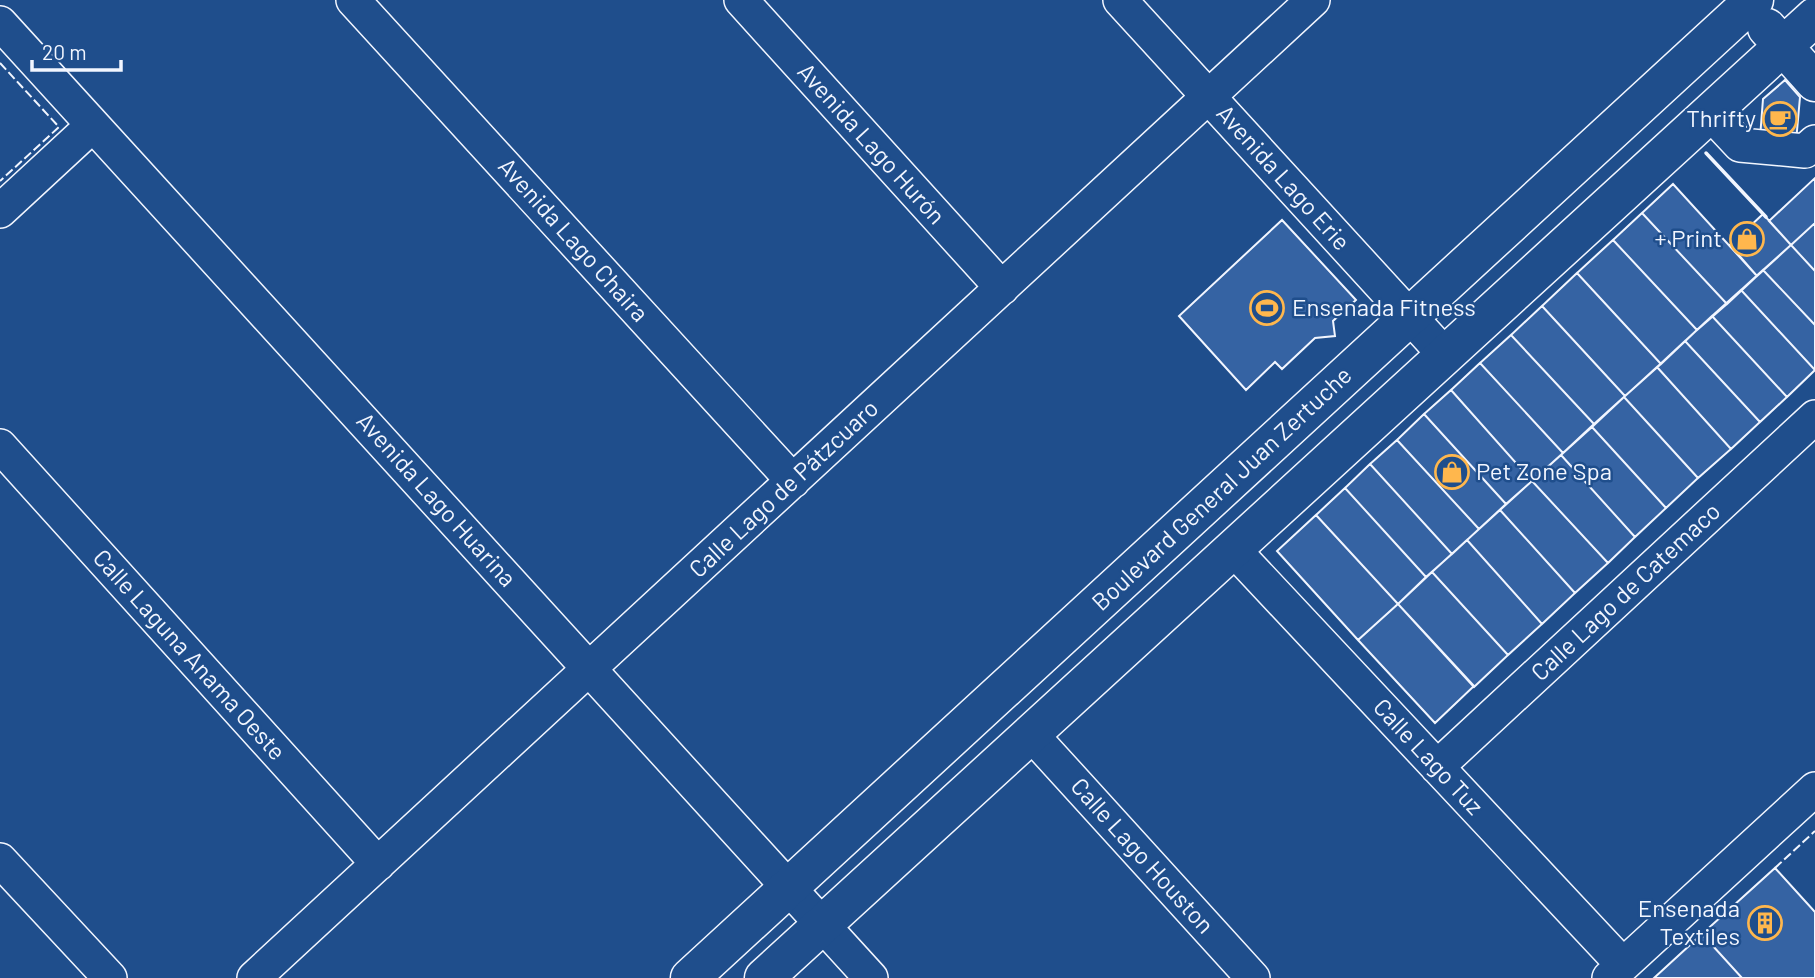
<svg xmlns="http://www.w3.org/2000/svg" width="1815" height="978" font-family="Barlow,sans-serif">
	<style>
		.building { fill: #3563a3; stroke: #f2f6ff; stroke-width: 2 }
		.lines { fill: none; stroke-linecap: round; stroke-linejoin: round }
		.minor-casing { stroke: #f2f6ff; stroke-width: 36 }
		.major-casing { stroke: #f2f6ff; stroke-width: 41 }
		.minor { stroke: #1f4e8c; stroke-width: 33 }
		.major { stroke: #1f4e8c; stroke-width: 38 }
		.fence { stroke: #f2f6ff; stroke-width: 2; stroke-dasharray: 9 3.5; stroke-linecap: butt }
		.wall { stroke: #f2f6ff; stroke-width: 3.5 }
		.labels { text-anchor: middle; stroke-width: 5; stroke-linejoin: round; paint-order: stroke }
		.poi-label { font-size: 24px; fill: #f2f6ff; stroke: #1f4e8c; text-anchor: end }
		.street-label { font-size: 24px; fill: #f2f6ff; stroke: #1f4e8c }
	</style>
	<rect width="100%" height="100%" fill="#1f4e8c"/>
	<path class="building" d="M1785,80l15,17 -4,45 -36,-4 3,-39z
		M1815,178v45l-24,22 -22,-24z
		M1673,184l84,92 -30,28 -85,-91z
		M1642,213l85,91 -30,26 -84,-90z
		M1763,214l28,31 -34,31 -27,-31z
		M1282,220l74,80 -23,21 2,15 -20,2 -33,31 -7,-7 -29,28 -67,-74z
		M1815,223v48l-24,-26z
		M1613,240l84,90 -36,34 -84,-91z
		M1791,245l24,26v54l-52,-55z
		M1763,270l52,55v45l-74,-80z
		M1577,273l84,91 -36,32 -83,-90z
		M1741,290l74,80 -28,27 -75,-81z
		M1542,306l83,90 -31,28 -83,-89z
		M1712,316l75,81 -27,25 -75,-81z
		M1511,335l83,89 -31,29 -83,-90z
		M1685,341l75,81 -29,27 -74,-82z
		M1480,363l83,90 -31,28 -81,-91z
		M1657,367l74,82 -33,29 -74,-81z
		M1451,390l81,91 -26,23 -82,-90z
		M1624,397l74,81 -32,30 -74,-81z
		M1424,414l82,90 -27,25 -82,-89z
		M1592,427l74,81 -31,29 -74,-82z
		M1397,440l82,89 -27,25 -82,-90z
		M1561,455l74,82 -27,26 -76,-82z
		M1370,464l82,90 -26,23 -81,-89z
		M1532,481l76,82 -33,30 -75,-83z
		M1345,488l81,89 -28,27 -82,-89z
		M1500,510l75,83 -33,31 -75,-84z
		M1316,515l82,89 -40,36 -81,-89z
		M1467,540l75,84 -34,31 -76,-83z
		M1432,572l76,83 -34,32 -76,-83z
		M1398,604l76,82 -39,37 -77,-83z
		M1775,868l40,44v66h-73l-40,-44z
		M1702,934l40,44h-88z"/>
	<g class="lines">
		<g class="minor-casing">
			<path id="minor" d="M353,0l440,481
				M741,0l261,288
				M1120,0l325,355
				M0,23l871,955
				M1710,113l30,32 65,6 10,-9
				M0,211l93,-86
				M0,446l378,418
				M1233,549l390,416
				M1031,734l222,244
				M1437,767l378,-350
				M0,860l110,118
				M254,978l1059,-978
				M1609,978l206,-189"/>
		</g>
		<g class="major-casing">
			<path id="major" d="M1767,28l48,54
				M690,978l1064,-978
				M764,978l1051,-961"/>
		</g>
		<use href="#minor" class="minor"/>
		<use href="#major" class="major"/>
		<path class="fence" d="M0,63l59,64 -59,54
			M1775,868l40,-37"/>
		<path class="wall" d="M1706,153l60,64"/>
	</g>
	<defs>
		<g id="cafe-ring" transform="scale(1.75)"><circle r="9.5" fill="#1f4e8c" stroke="#ffb74d" stroke-width="1.5"/><path d="M-5.5-4.5H6V0H3Q3 3.5 0 3.5H-2.5Q-5.5 3.5-5.5 0ZM3-3.2v2h1.7v-2ZM-6 4.5H4V6H-6Z" fill="#ffb74d"/></g>
		<g id="shop-ring" transform="scale(1.75)"><circle r="9.5" fill="#1f4e8c" stroke="#ffb74d" stroke-width="1.5"/><path d="M-5-2.5h2.3a2.7 3.5 0 0 1 5.4 0H5L5.5 6h-11ZM-1.5-2.5h3a1.5 2.3 0 0 0-3 0Z" fill="#ffb74d"/></g>
		<g id="stadium-ring" transform="scale(1.75)"><circle r="9.5" fill="#1f4e8c" stroke="#ffb74d" stroke-width="1.5"/><path d="M0-5a6.5 5 0 1 0 0 10a6.5 5 0 1 0 0-10ZM-3.5-1.8h7v3.6h-7Z" fill="#ffb74d"/></g>
		<g id="building-ring" transform="scale(1.75)"><circle r="9.5" fill="#1f4e8c" stroke="#ffb74d" stroke-width="1.5"/><path d="M-4-6H4V6H1V3H-1V6H-4ZM-2.5-4.3h1.7v1.8h-1.7ZM.8-4.3h1.7v1.8H.8ZM-2.5-1h1.7V.8h-1.7ZM.8-1h1.7V.8H.8Z" fill="#ffb74d"/></g>
	</defs>
	<g fill-rule="evenodd">
		<use href="#cafe-ring" x="1780" y="119"/>
		<use href="#shop-ring" x="1747" y="239"/>
		<use href="#stadium-ring" x="1267" y="308"/>
		<use href="#shop-ring" x="1452" y="472"/>
		<use href="#building-ring" x="1765" y="923"/>
	</g>
	<g class="labels">
		<g class="poi-label">
			<text x="1756" y="127">Thrifty</text>
			<text x="1722" y="247">+ Print</text>
			<text x="1292" y="316" text-anchor="start">Ensenada Fitness</text>
			<text x="1476" y="480" text-anchor="start">Pet Zone Spa</text>
			<text x="1740" y="917">Ensenada<tspan x="1740" dy="28">Textiles</tspan></text>
		</g>
		<g class="street-label">
			<text transform="translate(871 144) rotate(48)" y="8">Avenida Lago Hurón</text>
			<text transform="translate(1283 178) rotate(48)" y="8">Avenida Lago Erie</text>
			<text transform="translate(573 240) rotate(48)" y="8">Avenida Lago Chaira</text>
			<text transform="translate(784 489) rotate(-43)" y="8">Calle Lago de Pátzcuaro</text>
			<text transform="translate(1222 489) rotate(-43)" y="8">Boulevard General Juan Zertuche</text>
			<text transform="translate(436 500) rotate(48)" y="8">Avenida Lago Huarina</text>
			<text transform="translate(1626 592) rotate(-43)" y="8">Calle Lago de Catemaco</text>
			<text transform="translate(189 655) rotate(48)" y="8">Calle Laguna Anama Oeste</text>
			<text transform="translate(1428 757) rotate(47)" y="8">Calle Lago Tuz</text>
			<text transform="translate(1142 856) rotate(48)" y="8">Calle Lago Houston</text>
		</g>
	</g>
	<path d="M32 60v10h89v-10" fill="none" stroke="#f2f6ff" stroke-width="3.5"/>
	<text x="42" y="60" font-size="21" fill="#f2f6ff" stroke="#1f4e8c" stroke-width="5" paint-order="stroke">20 m</text>
</svg>
